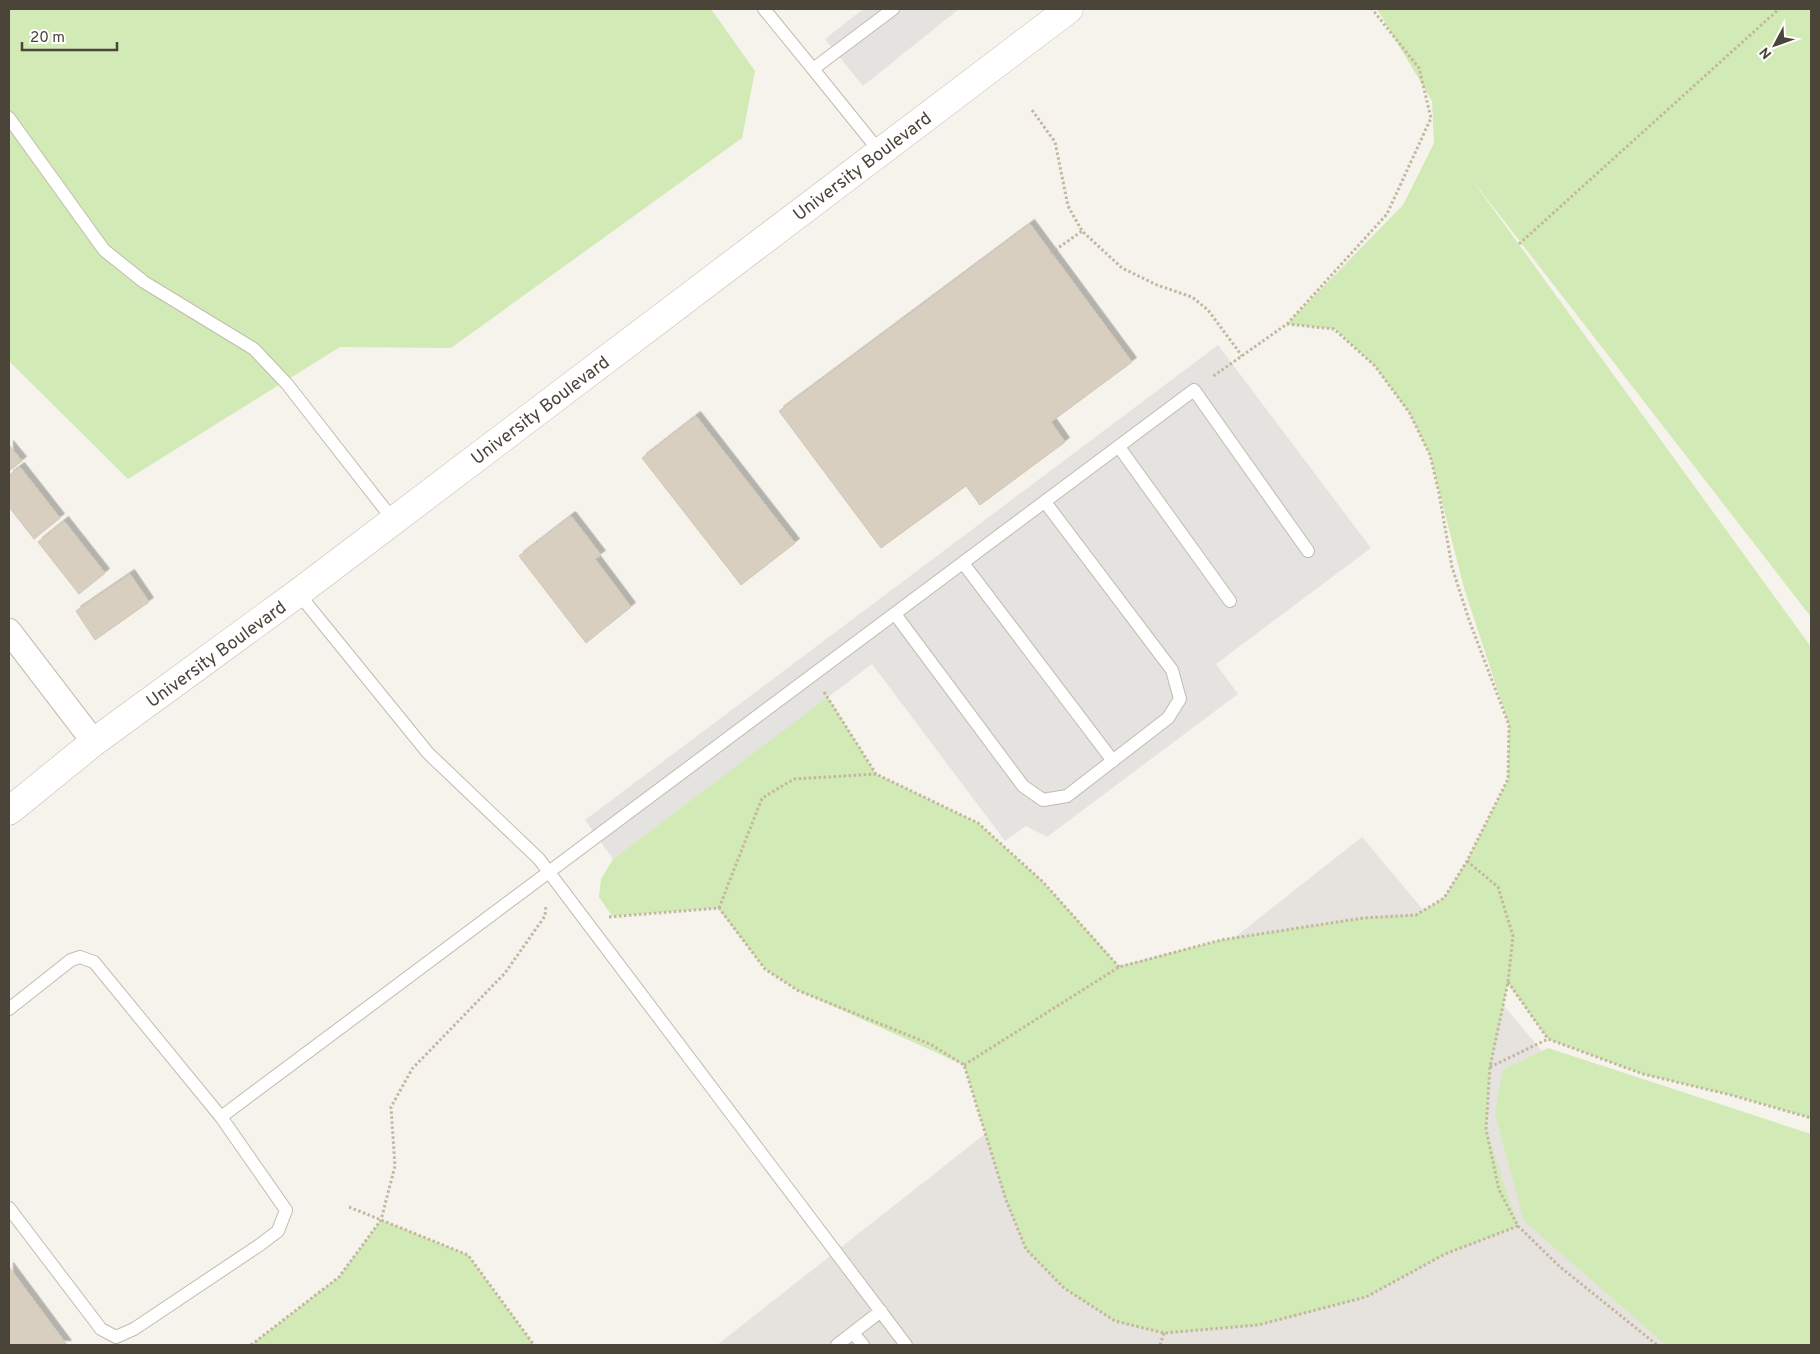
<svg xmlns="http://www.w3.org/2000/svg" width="1820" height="1354" font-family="Overpass,sans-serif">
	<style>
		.industrial { fill: #e6e2dd }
		.green { fill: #d2eab5 }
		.parking { fill: #e5e3e0 }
		.building { fill: #d8cfc1; stroke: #d3c7b4; filter: url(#shadow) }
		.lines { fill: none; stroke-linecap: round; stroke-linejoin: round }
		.service-casing { stroke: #c2bbae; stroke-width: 14 }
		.minor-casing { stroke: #c2bbae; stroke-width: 26 }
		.tertiary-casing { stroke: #c2bbae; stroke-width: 29 }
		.path { stroke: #c4b79f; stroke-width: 3; stroke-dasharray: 2.5 2.5; stroke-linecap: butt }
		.service { stroke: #fff; stroke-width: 12 }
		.minor { stroke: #fff; stroke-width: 24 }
		.tertiary { stroke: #fff; stroke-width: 28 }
		.labels { text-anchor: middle; stroke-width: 5; stroke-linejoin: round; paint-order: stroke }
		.street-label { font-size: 18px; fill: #4b4439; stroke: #fff }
	</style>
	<defs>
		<filter id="shadow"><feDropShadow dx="4.5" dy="-4.5" stdDeviation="0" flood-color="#0004"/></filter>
	</defs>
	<rect width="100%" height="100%" fill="#f6f3ec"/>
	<path class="industrial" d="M1362,837l427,508h-1072z"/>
	<path class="green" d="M9,9h702l44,62 -13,67 -291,210 -111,-1 -212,132 -119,-118z
		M1377,9h434v608l-341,-440 341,470v471l-80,-23 -88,-21 -95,-35 -40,-56 -18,84 -4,62 32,97 -73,28 -79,43 -108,28 -94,8 -49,-12 -51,-33 -38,-39 -20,-49 -42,-135 -167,-75 -32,-21 -47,-61 -106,8 -13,-19 2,-18 12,-20 214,-163 49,78 102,49 65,59 76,84 102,-26 142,-22 53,-3 28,-17 23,-37 41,-81 1,-55 -45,-137 -34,-133 -21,-43 -34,-46 -40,-37 -48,-5 116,-119 31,-62 -2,-42z
		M1548,1048l263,86v211h-145l-142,-124 -29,-107 8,-44z
		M381,1220l87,35 66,90h-283l88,-68z"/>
	<path class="parking" d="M863,9h96l-96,77 -38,-47z
		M1218,345l153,203 -155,116 22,30 -191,143 -21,-11 -21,15 -133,-177 -259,195 -28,-39z"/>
	<path class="building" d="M1030,224l102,138 -81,60 14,20 -85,63 -14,-19 -85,62 -102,-137z
		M696,416l99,127 -54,42 -99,-127z
		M9,445l13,16 -13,10z
		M20,467l40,51 -26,21 -25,-32v-32z
		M571,516l30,39 -6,4 36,48 -45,36 -67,-87z
		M64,521l41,52 -26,21 -41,-52z
		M130,574l19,28 -54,38 -19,-29z
		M9,1267l58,78h-58z"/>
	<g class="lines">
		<g class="service-casing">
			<path id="service" d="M764,9l49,60
				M9,118l95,132 40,32 110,67 33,35 107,137
				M880,152l-67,-83 80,-60
				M1119,447l111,154
				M963,563l150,198
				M298,593l130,160 111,106 367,486
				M895,614l128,172 20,14 24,-4 101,-78 12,-19 -8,-29 -127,-168
				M9,1009l62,-49 9,-3 14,5 127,155 65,93 -8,21 -17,13 -127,85 -18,8 -15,-8 -92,-121
				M221,1117l973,-727 114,161
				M853,1333l10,12
				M837,1345l44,-34"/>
		</g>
		<g class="minor-casing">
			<path id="minor" d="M9,631l85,111"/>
		</g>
		<g class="tertiary-casing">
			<path id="tertiary" d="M9,811l85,-69 204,-149 771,-584"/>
		</g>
		<path class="path" d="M1032,110l23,32 13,64 14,25 40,37 35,17 35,12 16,13 34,46
			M1519,244l260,-235
			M1051,253l31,-22
			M1287,324l100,-110 44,-96 -12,-50 -47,-59
			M824,692l52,82
			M1467,861l31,26 15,49 -5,46 -18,85 -4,62 13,61 19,36 41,40 98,79
			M719,908l43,-110 32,-19 82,-5 102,49 65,59 76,85
			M609,917l110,-9 46,61 32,21 133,54 34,21 42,135 20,49 38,39 51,33 49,12 94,-8 108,-28 79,-43 73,-28
			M1508,982l40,57
			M964,1065l155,-98 102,-27 142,-22 53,-3 28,-17 23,-37 41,-82 1,-54 -40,-105 -17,-53 -13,-74 -9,-38 -21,-43 -34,-46 -41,-37 -47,-5 -75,53
			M1490,1067l58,-28 95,35 88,21 80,23
			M349,1207l119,48 66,90
			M251,1345l88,-68 42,-57 14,-54 -4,-59 21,-38 93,-96 40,-57 1,-11
			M1160,1345l4,-12"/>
		<use href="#service" class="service"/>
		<use href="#minor" class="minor"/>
		<use href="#tertiary" class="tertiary"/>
	</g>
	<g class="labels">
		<g class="street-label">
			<text transform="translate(862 166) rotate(-37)" y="6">University Boulevard</text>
			<text transform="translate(540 410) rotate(-37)" y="6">University Boulevard</text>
			<text transform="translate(216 654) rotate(-36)" y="6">University Boulevard</text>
		</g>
	</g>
	<rect width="1820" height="1354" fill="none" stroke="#4b4439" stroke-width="20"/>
	<g transform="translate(1775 45) rotate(229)" stroke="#ffffff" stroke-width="4" paint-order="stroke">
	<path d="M0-4L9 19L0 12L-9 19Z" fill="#4b4439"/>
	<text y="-8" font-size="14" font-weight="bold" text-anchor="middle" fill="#4b4439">N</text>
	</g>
	<path d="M22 42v8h95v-8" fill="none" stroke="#4b4439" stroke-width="2.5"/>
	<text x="30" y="42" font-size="15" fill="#4b4439" stroke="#ffffff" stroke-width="4" paint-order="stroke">20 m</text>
</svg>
